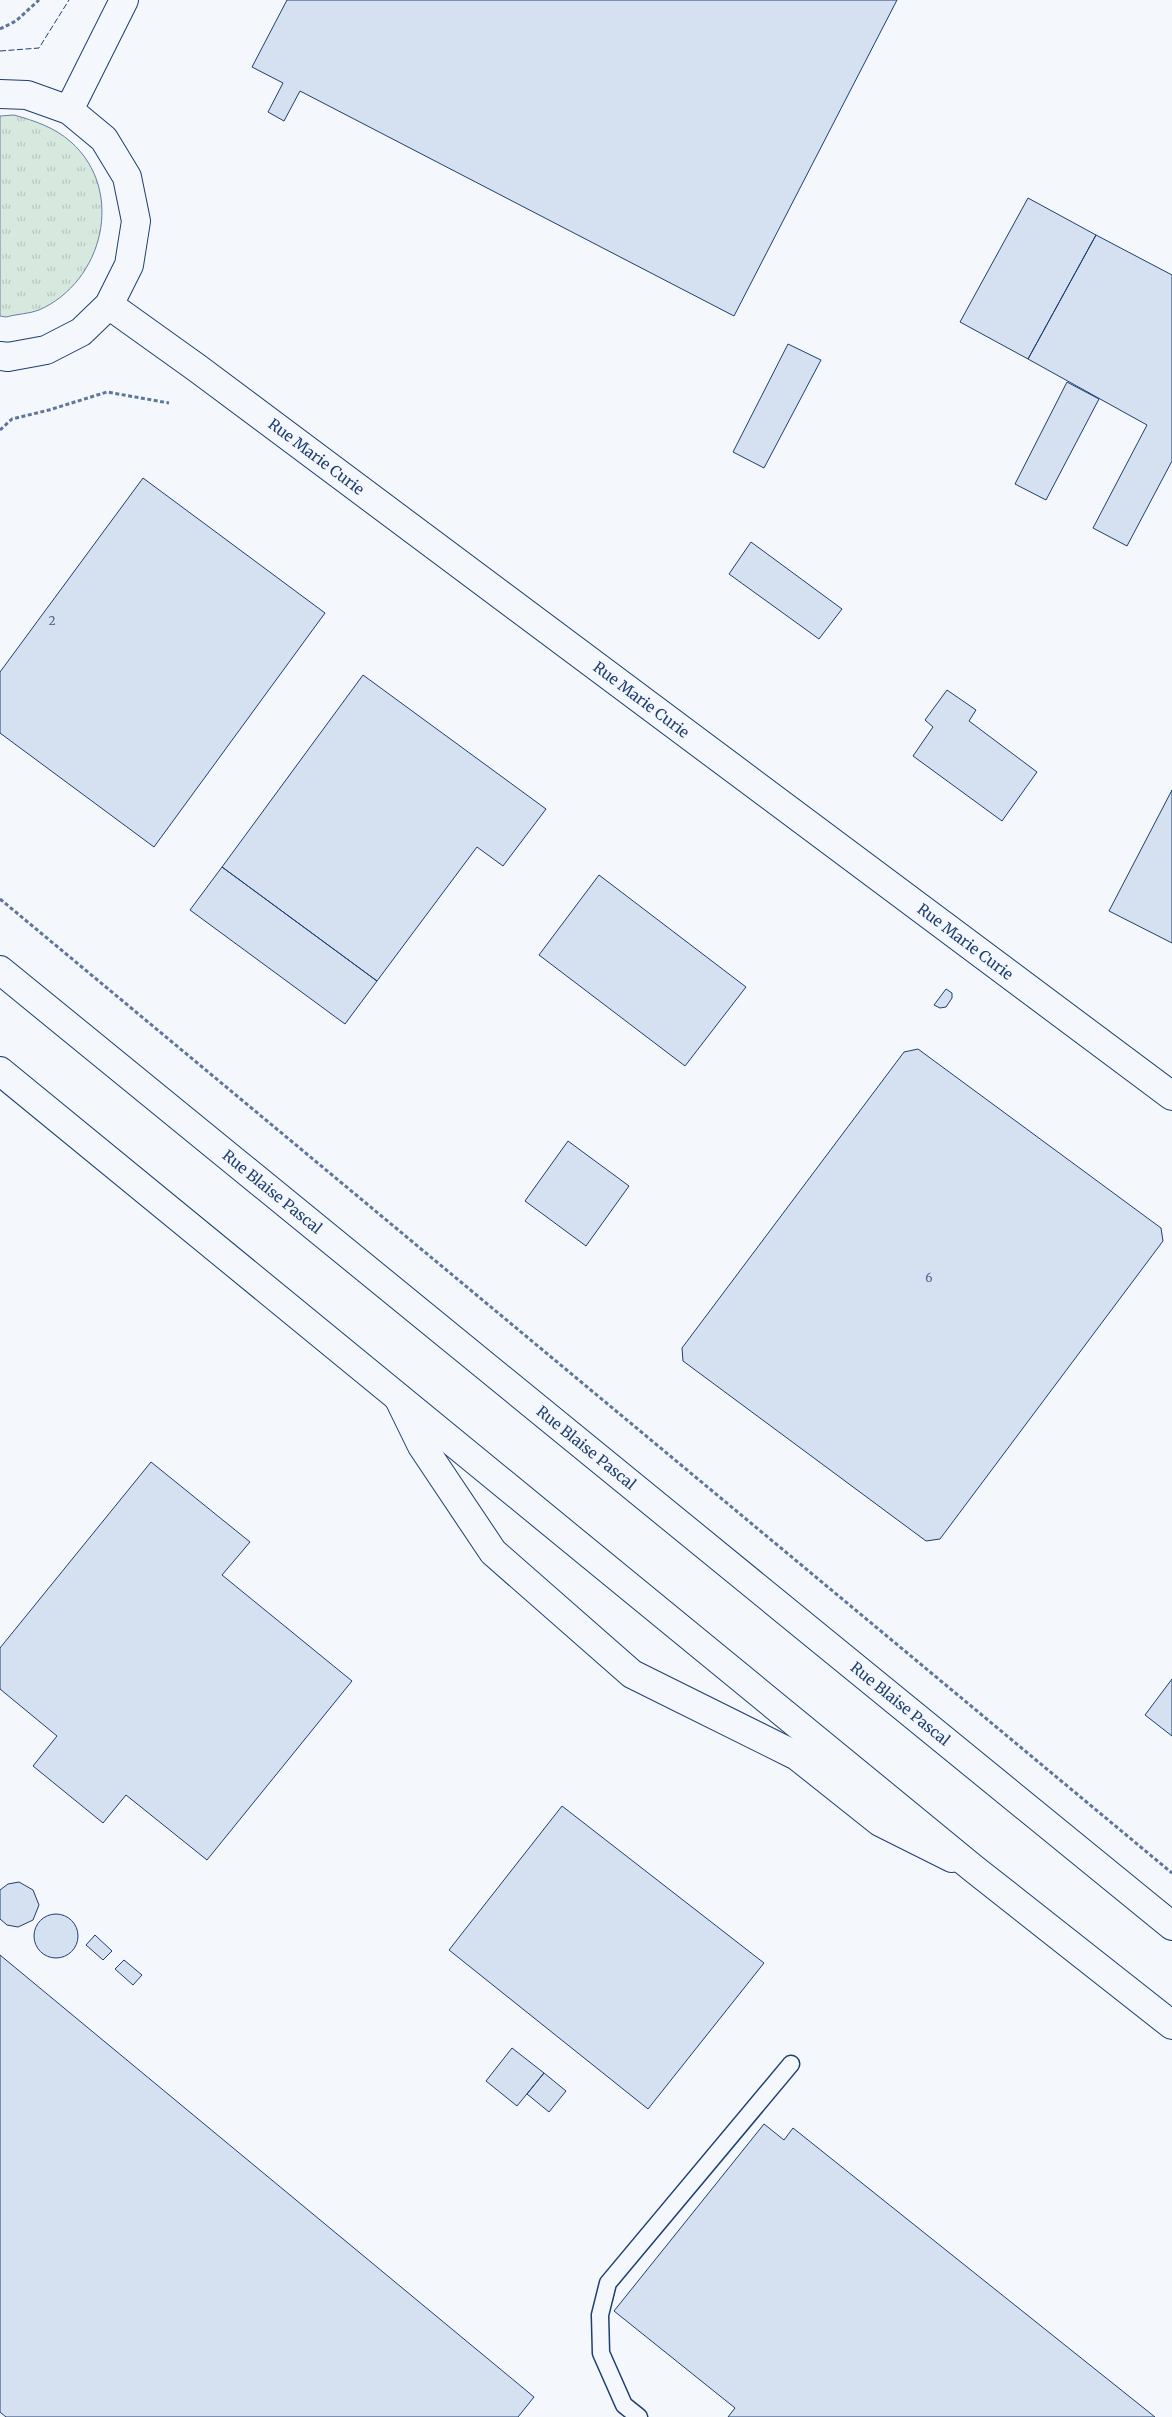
<svg xmlns="http://www.w3.org/2000/svg" width="1172" height="2417" font-family="Merriweather,serif">
	<style>
		.grass { fill: url(#grass-tufts); stroke: #687fa3 }
		.building { fill: #d5e0f0; stroke: #1d3f73 }
		.lines { fill: none; stroke-linecap: round; stroke-linejoin: round }
		.lane-casing { stroke: #1d3f73; stroke-width: 19 }
		.street-casing { stroke: #1d3f73; stroke-width: 30 }
		.secondary-casing { stroke: #1d3f73; stroke-width: 30 }
		.path { stroke: #5e769c; stroke-width: 3; stroke-dasharray: 4 2.5; stroke-linecap: butt }
		.lane { stroke: #f4f7fb; stroke-width: 16 }
		.street { stroke: #f4f7fb; stroke-width: 28 }
		.secondary { stroke: #f4f7fb; stroke-width: 28 }
		.fence { stroke: #1d3f73; stroke-width: 1; stroke-dasharray: 6 2.5; stroke-linecap: butt }
		.labels { text-anchor: middle; stroke-width: 4; stroke-linejoin: round; paint-order: stroke }
		.number-label { font-size: 12px; fill: #4b6792 }
		.street-label { font-size: 15px; fill: #1d3f73; stroke: #f4f7fb }
	</style>
	<defs>
		<pattern id="grass-tufts" width="24" height="20" patternUnits="userSpaceOnUse" patternTransform="scale(1.25)"><rect width="24" height="20" fill="#d7e8df"/><path d="M3 7l-1-3M5 7V3M7 7l1-3M15 17l-1-3M17 17v-4M19 17l1-3" fill="none" stroke="#b8c8c3"/></pattern>
	</defs>
	<rect width="100%" height="100%" fill="#f4f7fb"/>
	<path class="grass" d="M14,115c21,6 40,12 57,27 55,49 32,140 -32,168 -10,4 -23,4 -33,7l-6,-1v-200z"/>
	<path class="building" d="M287,0h610l-163,316 -434,-225 -16,30 -16,-9 15,-29 -31,-16z
		M1028,198l68,37 -68,124 -68,-37z
		M1096,235l76,40v186l-45,85 -34,-18 54,-103 -119,-66z
		M788,344l33,16 -57,108 -31,-16z
		M1067,382l32,17 -53,101 -31,-16z
		M143,478l182,135 -171,234 -154,-114v-61z
		M751,542l91,67 -23,30 -90,-65z
		M363,675l183,134 -43,57 -26,-19 -100,134 -155,-114z
		M947,690l29,20 -7,11 68,51 -35,49 -89,-65 20,-29 -8,-7z
		M1172,790v153l-63,-32z
		M222,867l155,114 -32,43 -155,-114z
		M599,875l147,112 -61,79 -146,-111z
		M946,989l6,4v5l-6,9 -6,1 -6,-3z
		M918,1049l243,179 2,13 -223,298 -14,2 -243,-180 -1,-13 222,-296z
		M568,1141l61,45 -43,60 -61,-45z
		M151,1462l99,80 -28,33 130,106 -145,179 -81,-65 -23,28 -70,-57 24,-30 -57,-47v-41z
		M1172,1679v57l-27,-21z
		M562,1806l202,157 -116,146 -199,-159z
		M19,1882l14,8 6,15 -6,15 -15,7 -11,-2 -7,-6v-29l8,-6z
		M34 1936a22 22 0 1 1 44 0a22 22 0 1 1-44 0Z
		M95,1935l17,16 -9,9 -17,-15z
		M0,1955l534,442 -16,20h-512l-6,-5z
		M124,1960l18,15 -9,10 -18,-16z
		M512,2048l32,25 -27,33 -31,-25z
		M544,2073l22,18 -17,21 -22,-18z
		M764,2124l20,16 9,-12 362,289h-427l7,-9 -121,-97z"/>
	<g class="lines">
		<g class="lane-casing">
			<path id="lane" d="M639,2417l-15,-12 -23,-52 -1,-38 8,-32 183,-219"/>
		</g>
		<g class="street-casing">
			<path id="street" d="M0,94l27,1 42,15 35,29 23,38 9,44 -7,44 -20,40 -28,27 -35,18 -38,7 -8,-1
				M69,110l55,-110
				M109,305l88,63 975,728
				M399,1399l23,47 71,106 139,122 165,82 83,66 72,36"/>
		</g>
		<g class="secondary-casing">
			<path id="secondary" d="M0,970l1172,956
				M0,1071l974,798 198,156"/>
		</g>
		<path class="path" d="M0,29l16,-8 23,-21
			M0,430l12,-11 37,-9 58,-18 62,11
			M0,899l1172,974"/>
		<use href="#lane" class="lane"/>
		<use href="#street" class="street"/>
		<use href="#secondary" class="secondary"/>
		<path class="fence" d="M0,51l39,-3 30,-48"/>
	</g>
	<g class="labels">
		<g class="number-label">
			<text x="52" y="625">2</text>
			<text x="929" y="1282">6</text>
		</g>
		<g class="street-label">
			<text transform="translate(316 457) rotate(37)" y="5">Rue Marie Curie</text>
			<text transform="translate(641 700) rotate(37)" y="5">Rue Marie Curie</text>
			<text transform="translate(965 942) rotate(37)" y="5">Rue Marie Curie</text>
			<text transform="translate(272 1192) rotate(39)" y="5">Rue Blaise Pascal</text>
			<text transform="translate(586 1448) rotate(39)" y="5">Rue Blaise Pascal</text>
			<text transform="translate(900 1704) rotate(39)" y="5">Rue Blaise Pascal</text>
		</g>
	</g>
</svg>
